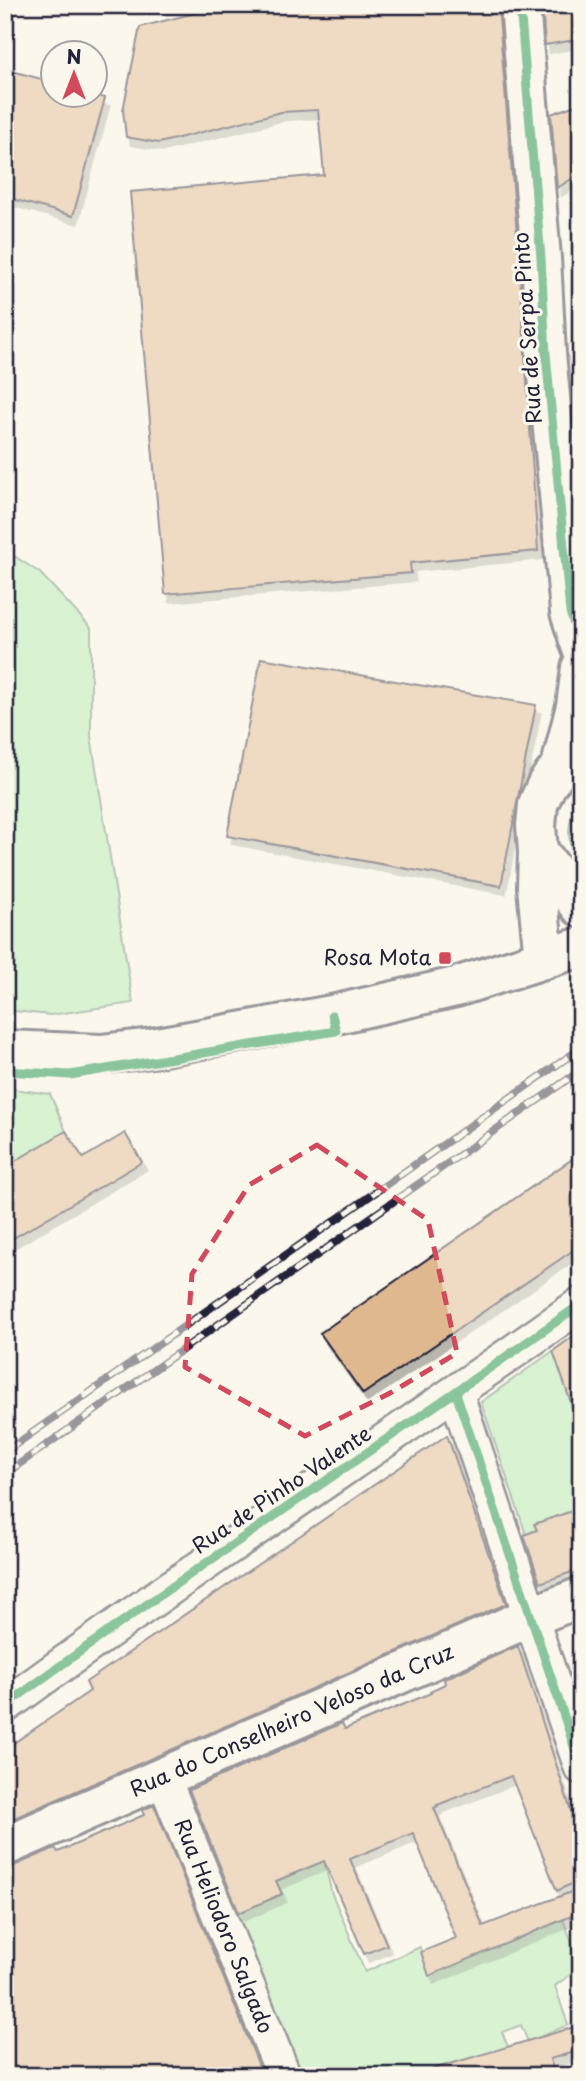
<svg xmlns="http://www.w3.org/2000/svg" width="586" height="2081" font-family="'Playpen Sans',sans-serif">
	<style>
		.green { fill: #adebb1; stroke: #688676; stroke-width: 2 }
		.building { fill: #e0b890; stroke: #22223b; stroke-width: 2; filter: url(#shadow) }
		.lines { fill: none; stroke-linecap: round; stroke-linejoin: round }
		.street-casing { stroke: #22223b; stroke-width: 38 }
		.secondary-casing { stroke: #22223b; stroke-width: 44 }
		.street { stroke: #fbf7ec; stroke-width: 33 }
		.secondary { stroke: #fbf7ec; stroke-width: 38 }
		.rail-casing { stroke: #22223b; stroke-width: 8 }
		.rail { stroke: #fbf7ec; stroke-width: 5; stroke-dasharray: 16; stroke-linecap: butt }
		.cycleway-casing { stroke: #fbf7ec; stroke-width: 13 }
		.cycleway { stroke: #00873e; stroke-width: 9 }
		.marked { fill: none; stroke: #d1495b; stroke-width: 5; stroke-dasharray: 14 9; stroke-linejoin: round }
		.poi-dot { fill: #d1495b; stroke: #fbf7ec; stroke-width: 2.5 }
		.labels { text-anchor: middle; stroke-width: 6; stroke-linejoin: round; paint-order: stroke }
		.street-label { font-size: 21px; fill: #22223b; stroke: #fbf7ec }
		.poi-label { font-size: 21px; fill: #22223b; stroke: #fbf7ec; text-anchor: end }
	</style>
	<defs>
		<filter id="shadow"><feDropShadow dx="4.5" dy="8" stdDeviation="0" flood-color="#0004"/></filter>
	</defs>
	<rect width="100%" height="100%" fill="#fbf7ec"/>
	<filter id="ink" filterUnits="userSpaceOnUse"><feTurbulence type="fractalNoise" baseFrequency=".0143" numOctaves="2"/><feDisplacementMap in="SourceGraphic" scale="14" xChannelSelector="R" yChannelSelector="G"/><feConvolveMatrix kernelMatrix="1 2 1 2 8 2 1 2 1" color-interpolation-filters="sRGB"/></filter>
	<g filter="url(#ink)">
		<path class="green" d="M5,550l35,23 51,55v108l42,267 -83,12 -45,-5z
			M581,797v74c-15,-24 -17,-50 0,-74z
			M5,1088l45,6 16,37 -61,36z
			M553,1351l28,78v79l-46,16 2,6 -11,4 -45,-132z
			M324,1861l8,33 33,78 55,-25 1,5 142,-33 18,48 -26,19 13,39 -40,17 -7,-17 -19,7 7,17 -47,27h-159l-68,-162 46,-19 -5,-14z"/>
		<path class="building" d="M226,5h272l21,254 19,292 -128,12 1,10 -246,21 -35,-402 194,-17 -6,-65 -37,2 -122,31 -33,-6 -3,-27 17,-83z
			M542,5h39v34l-36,6z
			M5,69l47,13v12h37l16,4 -32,118 -68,-19z
			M581,103v70l-24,15 -6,-74z
			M261,658l275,47 -35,181 -274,-50z
			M66,1131l17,27 42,-25 17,29 -137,81v-76z
			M581,1153v92l-218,149 -43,-61z
			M581,1331v88l-4,1 -24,-69z
			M447,1435l59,169 -501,218v-73l85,-58 -4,-9z
			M581,1508v61l-41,14 -16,-48 13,-5 -3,-6z
			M518,1646l63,196v37l-24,12 -46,-115 -74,29 1,1 -4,2 49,118 96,-37 2,23 -152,64 -8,-24 35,-14 -43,-105 -63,26 37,86 -23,9 -40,-93 -48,20 6,13 -43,19 -50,-123 153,-67 3,6 86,-36 -1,-2 15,-7 -1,-5z
			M154,1805l109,271h-258v-209l9,-1 41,-18 3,4 86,-37 -2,-5z
			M581,2025v25l-31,9 5,17h-121l-1,-7z"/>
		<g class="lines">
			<g class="street-casing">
				<g id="street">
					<path d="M456,1393l125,374"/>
					<path d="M5,1706c189,-139 385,-266 576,-402"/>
					<path id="s1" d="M163,1777l121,299"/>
				</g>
			</g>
			<g class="secondary-casing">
				<g id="secondary">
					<path d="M520,5l21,253 5,96 24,258 11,34"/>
					<path d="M561,766l15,-60 5,-38"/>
					<path d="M538,851l43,56"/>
					<path d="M544,959l-7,-72 1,-36 -2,-25 2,-22 9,-20 14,-18 20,-10"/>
					<path d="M5,1050l96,4 51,-6 180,-33 124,-28 125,-40"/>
					<path id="s2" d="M5,1846l525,-229 51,-20"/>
				</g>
			</g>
			<use href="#street" class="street"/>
			<use href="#secondary" class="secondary"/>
			<g class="rail-casing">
				<path id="rail" d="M5,1452l576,-404
					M5,1474l576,-404"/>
			</g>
			<use href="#rail" class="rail"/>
			<g class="cycleway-casing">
				<path id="cycleway" d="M520,5l21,253 5,96 24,258 11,34
					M5,1071l65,4 266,-44 -4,-16
					M456,1393l125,374
					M5,1706c189,-139 385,-266 576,-402"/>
			</g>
			<use href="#cycleway" class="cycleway"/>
		</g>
	</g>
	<path d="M0 0H586V2081H0ZM317,1145l111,75 29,133 -65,39 -87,44 -120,-69 7,-93 57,-89z" fill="#fbf7ec" fill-opacity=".55" fill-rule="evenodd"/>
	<path class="marked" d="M317,1145l111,75 29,133 -65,39 -87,44 -120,-69 7,-93 57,-89z"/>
	<rect class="poi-dot" x="438" y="951" width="14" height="14" rx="3.5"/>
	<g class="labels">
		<g class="street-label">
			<text transform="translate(528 328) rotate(-94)" y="7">Rua de Serpa Pinto</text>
			<text transform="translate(282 1490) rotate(-34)" y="7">Rua de Pinho Valente</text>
			<text dy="7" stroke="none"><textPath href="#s2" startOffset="313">Rua do Conselheiro Veloso da Cruz</textPath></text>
			<text dy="7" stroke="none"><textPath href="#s1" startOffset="161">Rua Heliodoro Salgado</textPath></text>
		</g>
		<g class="poi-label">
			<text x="431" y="965">Rosa Mota</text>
		</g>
	</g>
	<rect width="586" height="2081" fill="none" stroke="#fbf7ec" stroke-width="28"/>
	<rect x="14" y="14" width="558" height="2053" fill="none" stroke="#22223b" stroke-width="2.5" filter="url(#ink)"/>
	<g transform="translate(74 74)"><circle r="33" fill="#fbf7ec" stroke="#a4a2a5" stroke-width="2"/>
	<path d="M0-5L12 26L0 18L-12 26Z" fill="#d1495b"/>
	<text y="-10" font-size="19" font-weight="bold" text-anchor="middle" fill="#22223b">N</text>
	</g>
</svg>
